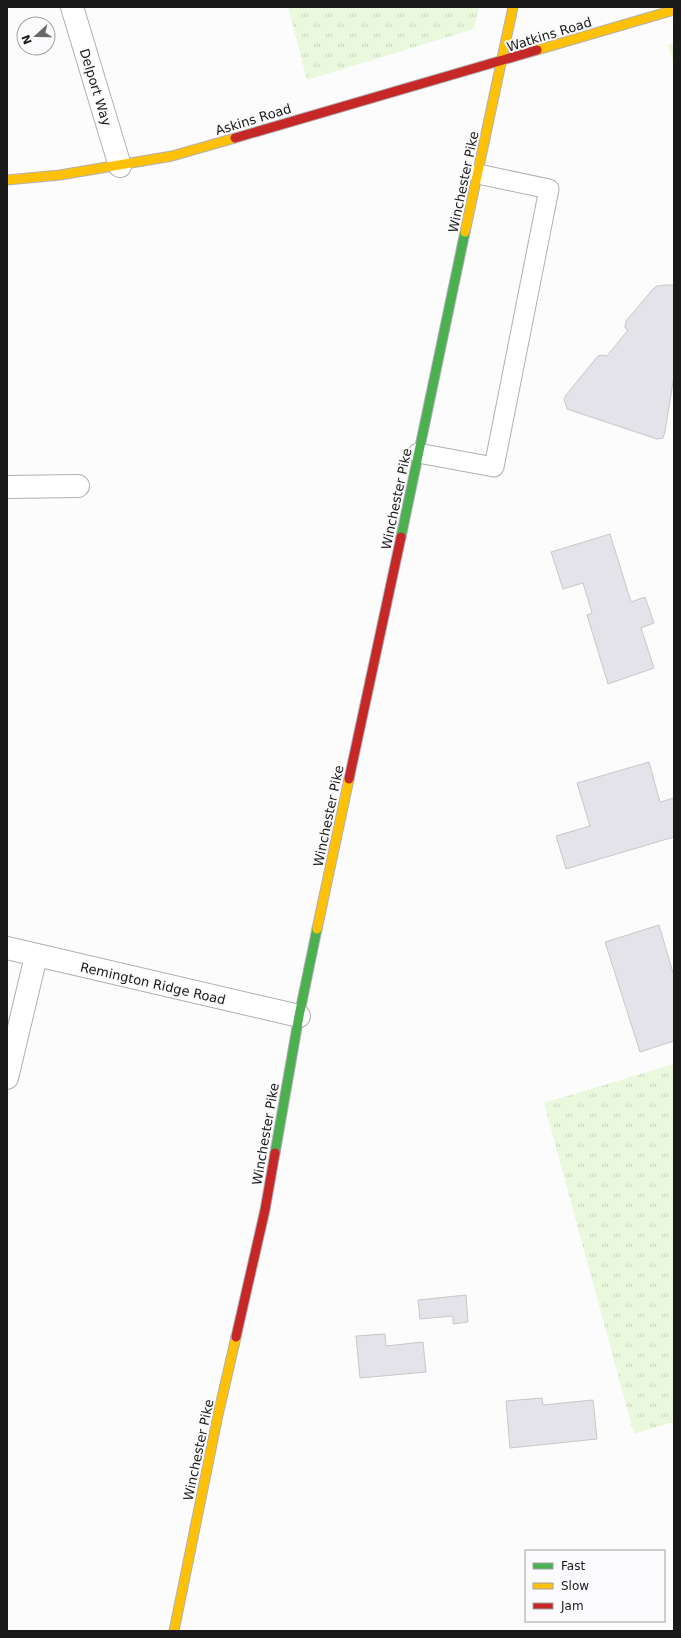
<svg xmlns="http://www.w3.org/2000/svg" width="681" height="1638" font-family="'DejaVu Sans',sans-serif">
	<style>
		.grass { fill: url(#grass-tufts) }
		.building { fill: #e5e3ea; stroke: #c8c8c9 }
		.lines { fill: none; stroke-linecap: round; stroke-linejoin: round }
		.lane-casing { stroke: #b0b0b1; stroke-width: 21 }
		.street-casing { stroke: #b0b0b1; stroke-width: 24 }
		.fast-casing { stroke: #b0b0b1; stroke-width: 11 }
		.slow-casing { stroke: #b0b0b1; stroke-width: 11 }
		.jam-casing { stroke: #b0b0b1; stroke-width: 11 }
		.lane { stroke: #fff; stroke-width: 19 }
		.street { stroke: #fff; stroke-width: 22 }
		.fast { stroke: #4caf50; stroke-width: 9 }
		.slow { stroke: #ffc107; stroke-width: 9 }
		.jam { stroke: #c62828; stroke-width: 9 }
		.labels { text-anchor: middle; stroke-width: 4; stroke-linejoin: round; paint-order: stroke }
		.street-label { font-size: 13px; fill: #19191a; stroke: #fbfbfe }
	</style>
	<defs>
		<pattern id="grass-tufts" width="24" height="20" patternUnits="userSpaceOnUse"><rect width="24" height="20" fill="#eaf9de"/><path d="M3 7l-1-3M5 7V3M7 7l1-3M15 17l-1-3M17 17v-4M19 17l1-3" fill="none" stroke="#c8d5be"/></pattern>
	</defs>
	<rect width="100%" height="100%" fill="#fcfcfd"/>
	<path class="grass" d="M288,7h191l-5,22 -167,51z
		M674,43v24l-6,-22z
		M674,1064v358l-40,12 -90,-331z"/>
	<path class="building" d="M666,285h8v91l-9,56 -2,6 -6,1 -90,-30 -3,-10 2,-4 32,-39 3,-1 6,1 21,-26 -3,-2 1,-7 27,-32 4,-3z
		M610,534l21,68 14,-5 9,26 -13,5 13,40 -46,16 -21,-69 5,-2 -9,-30 -20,6 -12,-37z
		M649,762l11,40 14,-4v39l-108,32 -10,-33 34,-10 -13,-43z
		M659,925l15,51v65l-34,11 -35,-110z
		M466,1295l2,27 -15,2v-8l-33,3 -2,-19z
		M385,1334l1,12 37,-4 3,30 -66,6 -4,-42z
		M542,1398l1,7 50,-5 4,39 -87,9 -4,-47z"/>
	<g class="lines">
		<g class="lane-casing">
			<path id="lane" d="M418,453l76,14 55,-278 -71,-15"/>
		</g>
		<g class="street-casing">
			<path id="street" d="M72,7l48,159
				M7,487l71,-1
				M7,948l292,68
				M7,1078l29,-122"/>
		</g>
		<g class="fast-casing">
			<path id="fast" d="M401,537l64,-305
				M275,1153l24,-137 18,-87"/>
		</g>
		<g class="slow-casing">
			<path id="slow" d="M537,50l137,-40
				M7,180l53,-5 112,-19 63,-18
				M465,232l48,-225
				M317,929l32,-150
				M174,1631l44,-216 18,-78"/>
		</g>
		<g class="jam-casing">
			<path id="jam" d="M235,138l302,-88
				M349,779l52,-242
				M236,1337l29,-127 10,-57"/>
		</g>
		<use href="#lane" class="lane"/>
		<use href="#street" class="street"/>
		<use href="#fast" class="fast"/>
		<use href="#slow" class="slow"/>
		<use href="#jam" class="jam"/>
	</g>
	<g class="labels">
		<g class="street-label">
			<text transform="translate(549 34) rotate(-17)" y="5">Watkins Road</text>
			<text transform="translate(96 87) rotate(73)" y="5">Delport Way</text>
			<text transform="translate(253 119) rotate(-17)" y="5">Askins Road</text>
			<text transform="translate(463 182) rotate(-78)" y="5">Winchester Pike</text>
			<text transform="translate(396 499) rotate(-78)" y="5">Winchester Pike</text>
			<text transform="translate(328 816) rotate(-78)" y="5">Winchester Pike</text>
			<text transform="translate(153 983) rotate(13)" y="5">Remington Ridge Road</text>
			<text transform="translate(265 1134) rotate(-80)" y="5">Winchester Pike</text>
			<text transform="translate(198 1450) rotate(-78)" y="5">Winchester Pike</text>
		</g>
	</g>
	<rect width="681" height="1638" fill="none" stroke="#19191a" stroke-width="16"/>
	<rect x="525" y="1550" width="140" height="72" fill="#fbfbfe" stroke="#a1a1a3"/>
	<rect x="533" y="1563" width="20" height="6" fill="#4caf50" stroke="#a1a1a3"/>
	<text x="561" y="1570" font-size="12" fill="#19191a">Fast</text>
	<rect x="533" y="1583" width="20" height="6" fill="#ffc107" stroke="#a1a1a3"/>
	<text x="561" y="1590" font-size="12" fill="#19191a">Slow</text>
	<rect x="533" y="1603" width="20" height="6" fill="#c62828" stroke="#a1a1a3"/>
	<text x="561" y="1610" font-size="12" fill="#19191a">Jam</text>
	<g transform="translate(36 36) rotate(249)"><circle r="19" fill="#fbfbfe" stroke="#a1a1a3"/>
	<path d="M0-3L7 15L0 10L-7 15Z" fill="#686869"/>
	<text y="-6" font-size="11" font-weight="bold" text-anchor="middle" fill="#19191a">N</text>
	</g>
</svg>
